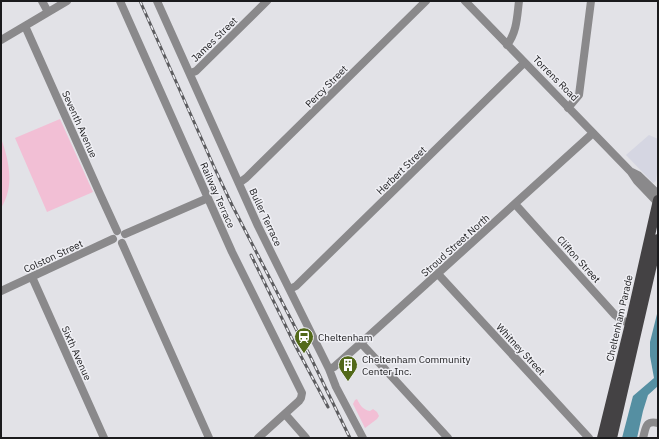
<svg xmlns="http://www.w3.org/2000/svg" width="659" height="439" font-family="'IBM Plex Sans',sans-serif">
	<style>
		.built { fill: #d5d6e2 }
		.green { fill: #f2bfd5 }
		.water { fill: #558fa2 }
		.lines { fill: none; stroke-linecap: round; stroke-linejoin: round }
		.minor { stroke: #8a898b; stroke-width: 8 }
		.major { stroke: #444244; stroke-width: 10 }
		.rail-casing { stroke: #5c5c5f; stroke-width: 3 }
		.rail { stroke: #efeff4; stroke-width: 1.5; stroke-dasharray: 4.5; stroke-linecap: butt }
		.labels { text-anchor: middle; stroke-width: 3; stroke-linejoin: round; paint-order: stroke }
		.street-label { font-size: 10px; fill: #1b1b1d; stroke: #efeff4 }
		.poi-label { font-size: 10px; fill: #1b1b1d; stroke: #efeff4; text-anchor: start }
	</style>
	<rect width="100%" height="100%" fill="#e2e2e7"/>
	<path class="built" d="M649,135l9,4v26l-2,16 -3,2 -27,-28z"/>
	<path class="green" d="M60,119l33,73 -46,20 -32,-74z
		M1,138c8,23 14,48 0,70z
		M357,399c3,6 6,11 13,12l3,-2 4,3 2,4 -2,3 -12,9 -12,-24 2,-4z"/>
	<path class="water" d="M658,310v76l-10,9 -5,16 -6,27h-15l11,-42 21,-18 -4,-22v-14z"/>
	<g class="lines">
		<path class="minor" d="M42,1l6,11
			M120,1l112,251 70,141 -1,5 -2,3 -41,37
			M157,1l101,225 71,143 7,18 27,51
			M465,1l166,171 6,9 20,21
			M25,26l75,168 17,37
			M1,40l66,-39
			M507,45c10,-13 10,-28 12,-44
			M191,73l5,-2 71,-70
			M568,108l11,-13 12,-94
			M632,172l6,3 20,19
			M239,183l7,-5 180,-177
			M515,204l100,111 5,4 10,5
			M125,234l83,-36
			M122,243l87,195
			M438,274l151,164
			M32,277l72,161
			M290,289l6,-3 228,-223
			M1,291l112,-52
			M361,343l87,95
			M329,369l5,-2 27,-24 232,-210
			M285,414l21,24
			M643,438c3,-10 2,-18 15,-15"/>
		<path class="major" d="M602,438l28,-114 28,-124
			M612,438l46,-199"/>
		<g class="rail-casing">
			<path id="rail" d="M140,1l75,168 17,36 79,153 39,80
				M251,255l44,90 33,62"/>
		</g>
		<use href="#rail" class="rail"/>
	</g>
	<defs>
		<g id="station-pin" transform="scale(1)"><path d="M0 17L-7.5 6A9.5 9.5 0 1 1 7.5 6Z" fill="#526919" stroke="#efeff4"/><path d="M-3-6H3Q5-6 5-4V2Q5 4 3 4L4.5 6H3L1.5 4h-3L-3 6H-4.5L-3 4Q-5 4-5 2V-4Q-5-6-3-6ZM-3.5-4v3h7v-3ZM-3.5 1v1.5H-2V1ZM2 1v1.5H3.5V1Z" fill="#fff"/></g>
		<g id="building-pin" transform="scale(1)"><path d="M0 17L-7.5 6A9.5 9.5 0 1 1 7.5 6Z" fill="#526919" stroke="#efeff4"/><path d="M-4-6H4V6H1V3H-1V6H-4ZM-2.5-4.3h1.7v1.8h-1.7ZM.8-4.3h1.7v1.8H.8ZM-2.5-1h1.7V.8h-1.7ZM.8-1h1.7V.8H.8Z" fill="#fff"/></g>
	</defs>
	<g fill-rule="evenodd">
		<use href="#station-pin" x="304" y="337"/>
		<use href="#building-pin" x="348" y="365"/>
	</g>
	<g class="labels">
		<g class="street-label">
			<text transform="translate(214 39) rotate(-44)" y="4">James Street</text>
			<text transform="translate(556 78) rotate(45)" y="4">Torrens Road</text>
			<text transform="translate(326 86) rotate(-45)" y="4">Percy Street</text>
			<text transform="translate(80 124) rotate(66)" y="4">Seventh Avenue</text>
			<text transform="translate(401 170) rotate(-44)" y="4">Herbert Street</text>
			<text transform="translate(218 195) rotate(66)" y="4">Railway Terrace</text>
			<text transform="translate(266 217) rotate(65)" y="4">Buller Terrace</text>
			<text transform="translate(455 245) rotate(-42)" y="4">Stroud Street North</text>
			<text transform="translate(53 256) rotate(-25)" y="4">Colston Street</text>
			<text transform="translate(579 259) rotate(48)" y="4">Clifton Street</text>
			<text transform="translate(619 318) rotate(-77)" y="4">Cheltenham Parade</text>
			<text transform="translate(521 349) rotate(47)" y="4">Whitney Street</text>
			<text transform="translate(77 353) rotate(66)" y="4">Sixth Avenue</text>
		</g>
		<g class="poi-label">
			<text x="318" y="341">Cheltenham</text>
			<text x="362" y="363">Cheltenham Community<tspan x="362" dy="12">Center Inc.</tspan></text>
		</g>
	</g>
	<rect width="659" height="439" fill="none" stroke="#1b1b1d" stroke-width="4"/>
</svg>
